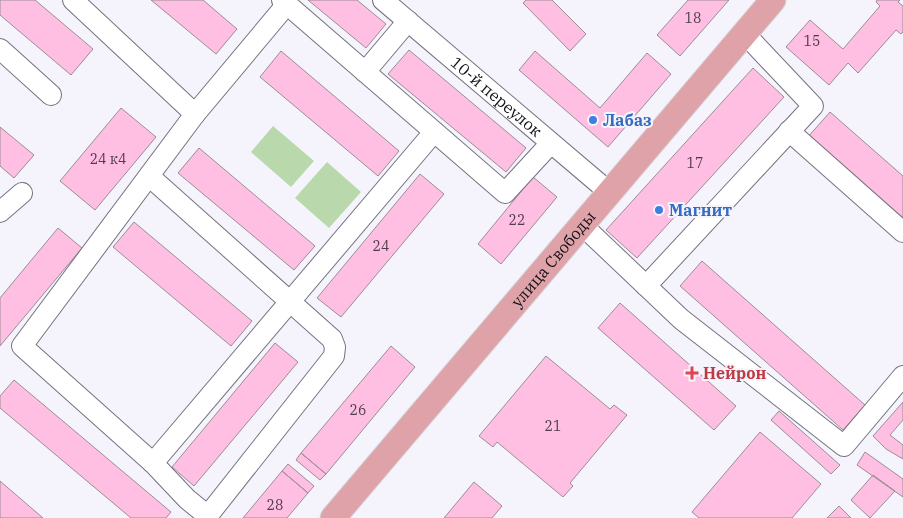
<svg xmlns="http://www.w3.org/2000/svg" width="903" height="518" font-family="'IBM Plex Serif',serif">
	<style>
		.green { fill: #b9d9ad }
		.building { fill: #ffbfe2; stroke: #9b8d94 }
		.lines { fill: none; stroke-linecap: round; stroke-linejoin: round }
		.minor-casing { stroke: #74737f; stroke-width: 22 }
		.major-casing { stroke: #d4d4d5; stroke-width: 27 }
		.minor { stroke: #fff; stroke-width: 20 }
		.major { stroke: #dfa2a9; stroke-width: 25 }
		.shop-dot { fill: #3f7fe0; stroke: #f5f4fd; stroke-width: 2 }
		.health-dot { fill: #e0444e; stroke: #f5f4fd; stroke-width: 2 }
		.labels { text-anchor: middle; stroke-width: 4; stroke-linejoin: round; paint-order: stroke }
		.number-label { font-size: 14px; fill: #4d3c49 }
		.street-label { font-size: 16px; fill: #121116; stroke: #f5f4fd }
		.shop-label { font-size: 16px; font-weight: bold; fill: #366cbe; stroke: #f5f4fd; text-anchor: start }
		.health-label { font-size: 16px; font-weight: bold; fill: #be3a42; stroke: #f5f4fd; text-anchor: start }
	</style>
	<rect width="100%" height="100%" fill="#f5f4fd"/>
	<path class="green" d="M273,126l41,35 -23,26 -40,-35z
		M327,162l34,30 -32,36 -34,-30z"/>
	<path class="building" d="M0,0h35l58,49 -22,26 -71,-60z
		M151,0h52l34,29 -21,25z
		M308,0h49l29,24 -20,24z
		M526,0h26l34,34 -16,17 -47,-48z
		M688,0h41l-49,56 -23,-21z
		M877,0h23l-2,2 5,4v26l-2,2 -5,-4 -38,43 -10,-10 -19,22 -43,-38 24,-27 33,29 37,-43 -4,-4z
		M409,50l117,98 -20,24 -118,-98z
		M281,51l118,100 -21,25 -118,-99z
		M535,51l65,57 47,-55 24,21 -63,73 -89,-77z
		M753,68l31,29 -147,161 -31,-28z
		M121,108l35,29 -61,73 -35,-29z
		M830,112l73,64v46l-96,-84z
		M0,127l34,28 -20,23 -14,-12z
		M199,148l116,98 -21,24 -116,-97z
		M420,174l24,20 -103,123 -24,-19z
		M533,177l24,20 -56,67 -23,-20z
		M134,222l118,99 -21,25 -118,-99z
		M58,228l24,20 -82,98v-48z
		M702,261l163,144 -22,25 -163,-144z
		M620,303l116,103 -22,24 -116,-102z
		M275,343l23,19 -104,124 -22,-19z
		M391,346l24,21 -89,107 -25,-21z
		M546,356l64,53 4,-4 13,10 -57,68 3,3 -10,11 -66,-55 -4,5 -14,-11z
		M14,380l157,132 -5,6h-35l-131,-110v-12z
		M903,402v18l-13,15 13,10v14l-17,-10 -13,-13z
		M779,411l61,54 -9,9 -60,-54z
		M760,432l61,52 -29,34h-93l-7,-6z
		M865,452l38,27v18l-46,-32z
		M301,453l25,21 -6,6 -24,-20z
		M288,464l26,22 -6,7 -26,-22z
		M282,471l26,22 -21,25h-44z
		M873,475l22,16 -25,27 -19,-18z
		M0,481l43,37h-43z
		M474,482l28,24 -10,12h-48z
		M839,506l12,12h-24z"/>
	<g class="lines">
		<g class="minor-casing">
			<g id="minor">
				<path d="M73,0l122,114 -173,232 131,117 34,36 21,17"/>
				<path d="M282,0l223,193 46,-50"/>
				<path id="s1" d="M383,0l226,192"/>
				<path d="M0,49l51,46"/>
				<path d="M365,72l43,-51"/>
				<path d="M195,114l92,-110"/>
				<path d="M789,131l114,101"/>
				<path d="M149,176l183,163 3,8 -1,9 -128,162"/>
				<path d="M0,212l22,-19"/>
				<path d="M582,225l99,94 163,127 59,-70"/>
				<path d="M646,286l167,-180 -68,-72"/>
				<path d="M153,463l281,-331"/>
			</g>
		</g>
		<g class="major-casing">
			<g id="major">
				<path id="s2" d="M333,518l440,-518"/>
			</g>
		</g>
		<use href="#minor" class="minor"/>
		<use href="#major" class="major"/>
	</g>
	<g class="shop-dot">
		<circle cx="593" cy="120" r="5"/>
		<circle cx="659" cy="210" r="5"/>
	</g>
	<path class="health-dot" d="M689.5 365.5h5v5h5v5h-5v5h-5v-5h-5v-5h5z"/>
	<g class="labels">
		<g class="number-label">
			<text x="693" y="23">18</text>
			<text x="812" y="46">15</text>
			<text x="108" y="164">24 к4</text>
			<text x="695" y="168">17</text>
			<text x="517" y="225">22</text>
			<text x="381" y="251">24</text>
			<text x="358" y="415">26</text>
			<text x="553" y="431">21</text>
			<text x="275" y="510">28</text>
		</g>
		<g class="street-label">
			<text dy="6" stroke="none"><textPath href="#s1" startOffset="149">10-й переулок</textPath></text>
			<text dy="6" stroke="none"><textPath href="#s2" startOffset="340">улица Свободы</textPath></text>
		</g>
		<g class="shop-label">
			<text x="603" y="126">Лабаз</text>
			<text x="669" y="216">Магнит</text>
		</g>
		<g class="health-label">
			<text x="703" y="379">Нейрон</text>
		</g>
	</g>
</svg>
